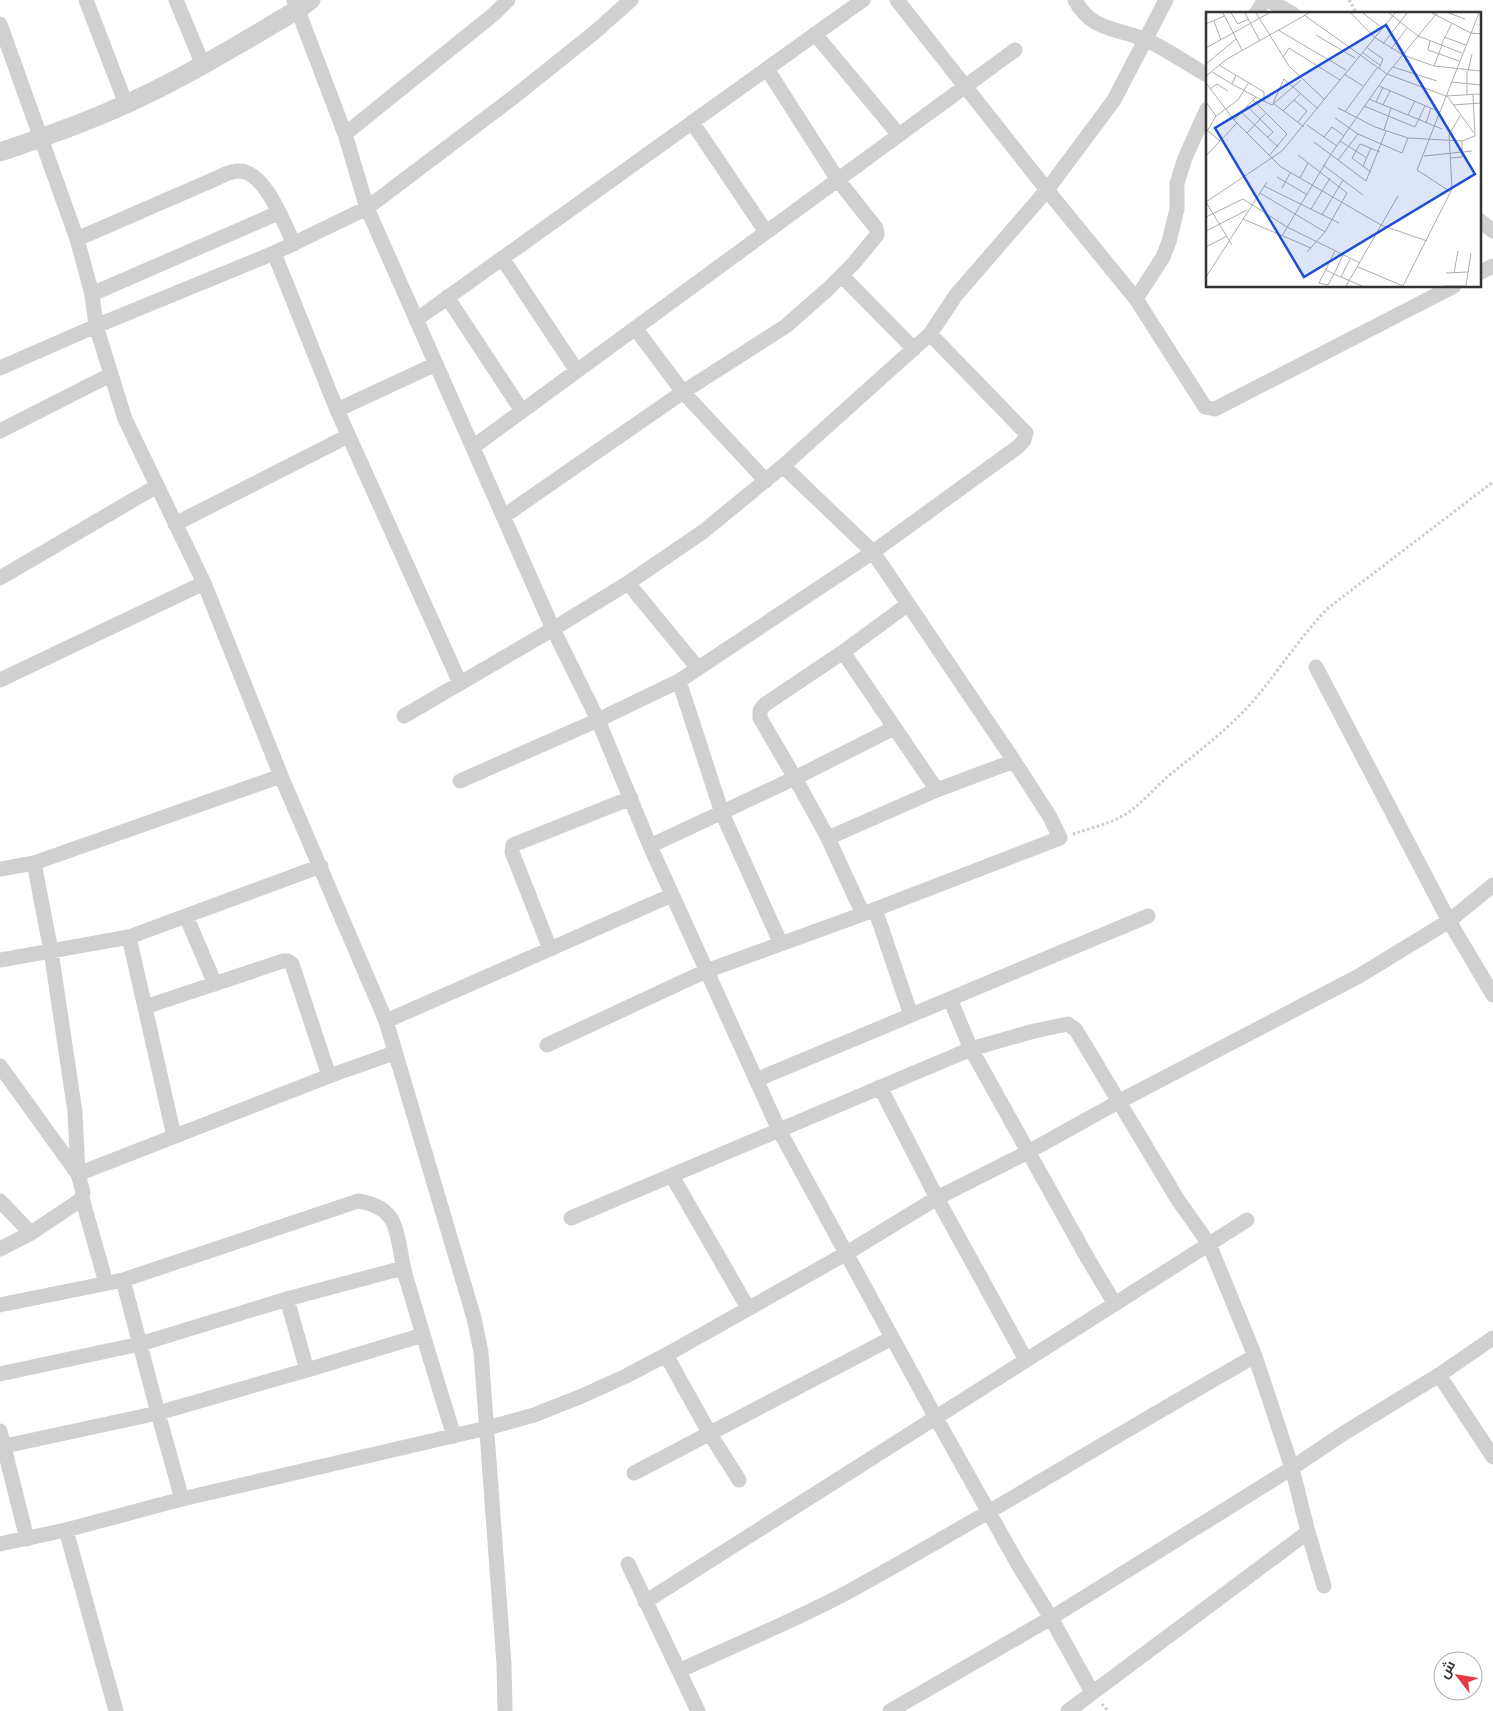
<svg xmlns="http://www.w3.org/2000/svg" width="1493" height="1711" font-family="Barlow,Cairo,sans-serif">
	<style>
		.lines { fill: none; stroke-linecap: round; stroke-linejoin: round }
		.path { stroke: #cdcdcd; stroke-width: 3; stroke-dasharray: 2.5 2.5; stroke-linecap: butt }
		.minor { stroke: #d0d0d0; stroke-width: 15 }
		.tertiary { stroke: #d0d0d0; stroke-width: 19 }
		.inset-road { fill: none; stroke: #adadad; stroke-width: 1 }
		.view { fill: #1d4ed8; fill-opacity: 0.15; stroke: #1d4ed8; stroke-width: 2.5 }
		.inset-edge { fill: none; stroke: #333; stroke-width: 2.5 }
	</style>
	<rect width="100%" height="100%" fill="#fff"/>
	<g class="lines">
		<path class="path" d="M1349,0l8,14
			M1073,834c17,-6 37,-10 53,-20 15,-10 27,-24 40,-36 30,-25 62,-48 88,-78 26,-31 46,-63 74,-92l165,-126
			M1102,1704l6,7"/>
		<path class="minor" d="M86,0l40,104
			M176,0l27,65
			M294,0l51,134 22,74 186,421 45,91 52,126 129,284 157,288 83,148 32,52 41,74
			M897,0l150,190 89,109 69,108 10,2 239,-123
			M1075,0c16,31 43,28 71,40 21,9 41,24 61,35
			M1268,0l25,14
			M1256,14l8,-14
			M0,24l77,215 15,55 4,32 29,93 79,164 77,193 105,245 88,297 7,34 23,312 1,47
			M815,34l84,101
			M692,122l74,110
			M345,134l149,-120 14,-14
			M1479,220l14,11
			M77,239l138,-60c6,-3 15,-7 22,-8 27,-3 47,53 57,73
			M274,253l63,157 123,273
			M502,258l75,113
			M1479,273l14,-7
			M842,276l72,73
			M92,294l186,-81
			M447,297l75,114
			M1136,299l27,-42 6,-15 8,-33v-26l8,-25 22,-49
			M416,320l447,-320
			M635,328l48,64 83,89
			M0,368l96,-42 178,-73 93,-45 148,-112 80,-64 36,-32
			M337,410l99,-46
			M0,431l110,-56
			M473,447l542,-397
			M504,516l179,-124 103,-66 42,-37 25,-25 24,-29 -1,-7 -38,-48 -71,-111
			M175,524l173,-88
			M0,578l157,-92
			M628,583l69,84
			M907,605l-64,47 -79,53 -4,6v7l35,60 33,60 109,-48 77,-29
			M843,652l94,138
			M1316,667l133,254 44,74
			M0,680l204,-97
			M679,681l43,132 59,131
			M404,716l149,-87 75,-46 76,-52 79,-65 147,-132 26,-39 91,-105 67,-90 52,-100
			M460,781l138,-61 81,-39 194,-129 146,-106 5,-6 2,-7 -96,-99
			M828,838l35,76
			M650,846l145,-68 99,-50
			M0,869l34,-6 247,-87
			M875,909l36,106
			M186,916l29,68
			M129,937l45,199
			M550,949l122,-54
			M0,960l129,-23 192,-71
			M950,999l21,50 117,210 27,45
			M145,1007l138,-46h5l4,3 37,112
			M386,1021l164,-72 -38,-97 1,-7 118,-47
			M547,1045l159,-74 157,-57 197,-76 -10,-21 -36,-56 -141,-209 -90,-86
			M0,1066l78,108
			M756,1080l392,-164
			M880,1087l57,111 89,162
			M78,1174l251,-98 65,-23
			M672,1176l76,132
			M82,1198l24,85
			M0,1201l31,32
			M571,1218l400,-169 63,-18 34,-7 8,6 102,170 31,44 46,112
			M0,1249l31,-16 45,-30 6,-5 1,-6 -5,-18 -3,-62 -24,-161 -17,-88
			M123,1280l35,133 24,86
			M287,1299l116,-31
			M0,1305l123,-25 235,-79c14,2 28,7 35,21 6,12 8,37 12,52 16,54 32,108 49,162
			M666,1355l44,79 29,46
			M0,1374l140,-30 147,-45 20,71
			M1439,1375l54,82
			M0,1431l27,108
			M5,1446l153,-33 149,-43 116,-35
			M634,1473l258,-135
			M66,1530l50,181
			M0,1544l66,-14 116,-31 305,-71 47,-13 48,-19 44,-20 40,-21 181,-102 90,-55 91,-46 92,-51 239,-125 90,-55 44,-36
			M628,1564l70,147
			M645,1602l602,-382
			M679,1671c59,-28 121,-52 178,-84 134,-74 264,-155 398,-231l37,112 16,64 16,54
			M890,1711l161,-93 241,-150 52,-35 95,-58 54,-37
			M1068,1711l240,-179"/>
		<path class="tertiary" d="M0,152c42,-14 84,-29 124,-47 60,-27 117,-62 173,-95l14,-10"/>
	</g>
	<g transform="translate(1206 12)">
		<rect width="275" height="275" fill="#fff"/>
		<path class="inset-road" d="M17,1l19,37M25,1l7,11 11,-5M39,1l15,28M50,1l33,53 36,34M145,1l23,24 29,18 31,11 47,5M157,1l19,15M183,1l29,23 44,17M226,1l39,20 10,1M243,1l16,6M98,3l83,59 59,22 35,-2M8,9l7,19M0,12l18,-8M72,18l68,40M110,23l39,23M238,25l22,8M224,29l-2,9 31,11M177,32l24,-31M235,33l11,-22M160,35l17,12 -4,10M0,36l63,-35M185,37l16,-21M156,40l19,14M77,45l6,-9 51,32M0,52l30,-25M13,53l45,27v10M228,54l8,-21M187,55l44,14M261,59v24M262,59l4,-17M6,60l20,12M138,62l19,12M0,64l21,-17 82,-46M245,70l30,3M0,71l28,37 47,47 100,58 46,16M173,74l61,26M4,77l7,-5 11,7M241,84l27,37M50,85l16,8 29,-25M163,87l73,30M47,88l34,34 -18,22M88,88l13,11 -9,11M0,90l10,14M170,90l7,-15M67,91l11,-24 34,30M67,91l31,24M177,93l7,-14M247,93l28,-2M41,94l26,26 -6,6M158,94l51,21 10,-21M132,96l37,19 33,11 54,3 13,-5 -2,-41M77,99l17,-17M35,100l37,35M139,100l32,-44M202,103l7,-14M129,106l23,16 44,19 6,-15M28,108l22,-23 -24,-13 4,-9M220,111l5,-15M101,113l17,12 8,-10 12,9M0,117l14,12M178,118l7,-22M0,121l10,-17 22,-16 11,-18M41,121l18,-19M118,125l13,9M134,129l27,17M108,130l52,39 20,-50M92,143l49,38 -22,39M0,144l31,-33M218,144l48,-5M245,146l11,-1v-16M132,148l20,-26M117,153l40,30M157,154l8,-18M165,160l-19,-14 8,-14 20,8M71,165l29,17M94,166l8,-15M58,174l75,37M76,176l8,-15M245,180l-34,-22 62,-157M54,181l65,39 -18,20M0,190l76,-51 113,-138M0,190l26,43M105,197l19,-31M116,203l21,-35M0,205l37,-18 44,28 73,36M37,207l68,29M0,219l41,-21M76,224l49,-82 56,-80 50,-61M0,235l21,-11M129,239l-16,32 9,2 6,-11 28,12M152,255l45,19M120,258l8,4 9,-19M240,261l22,-1M248,261l4,-22M0,265l61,-95M135,265l9,-18M140,274l52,-90M197,274l49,-97 -3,-54 11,-19M237,274h23M260,274l5,-33"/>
		<path class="view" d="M180,13l89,149 -171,103 -89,-149z"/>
		<rect width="275" height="275" class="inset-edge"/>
	</g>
	<g transform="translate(1458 1676) rotate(301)"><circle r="24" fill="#ffffff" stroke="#adadad"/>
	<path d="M0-4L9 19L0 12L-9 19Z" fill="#e63946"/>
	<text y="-8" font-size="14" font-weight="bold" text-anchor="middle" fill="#333333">ش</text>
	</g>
</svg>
